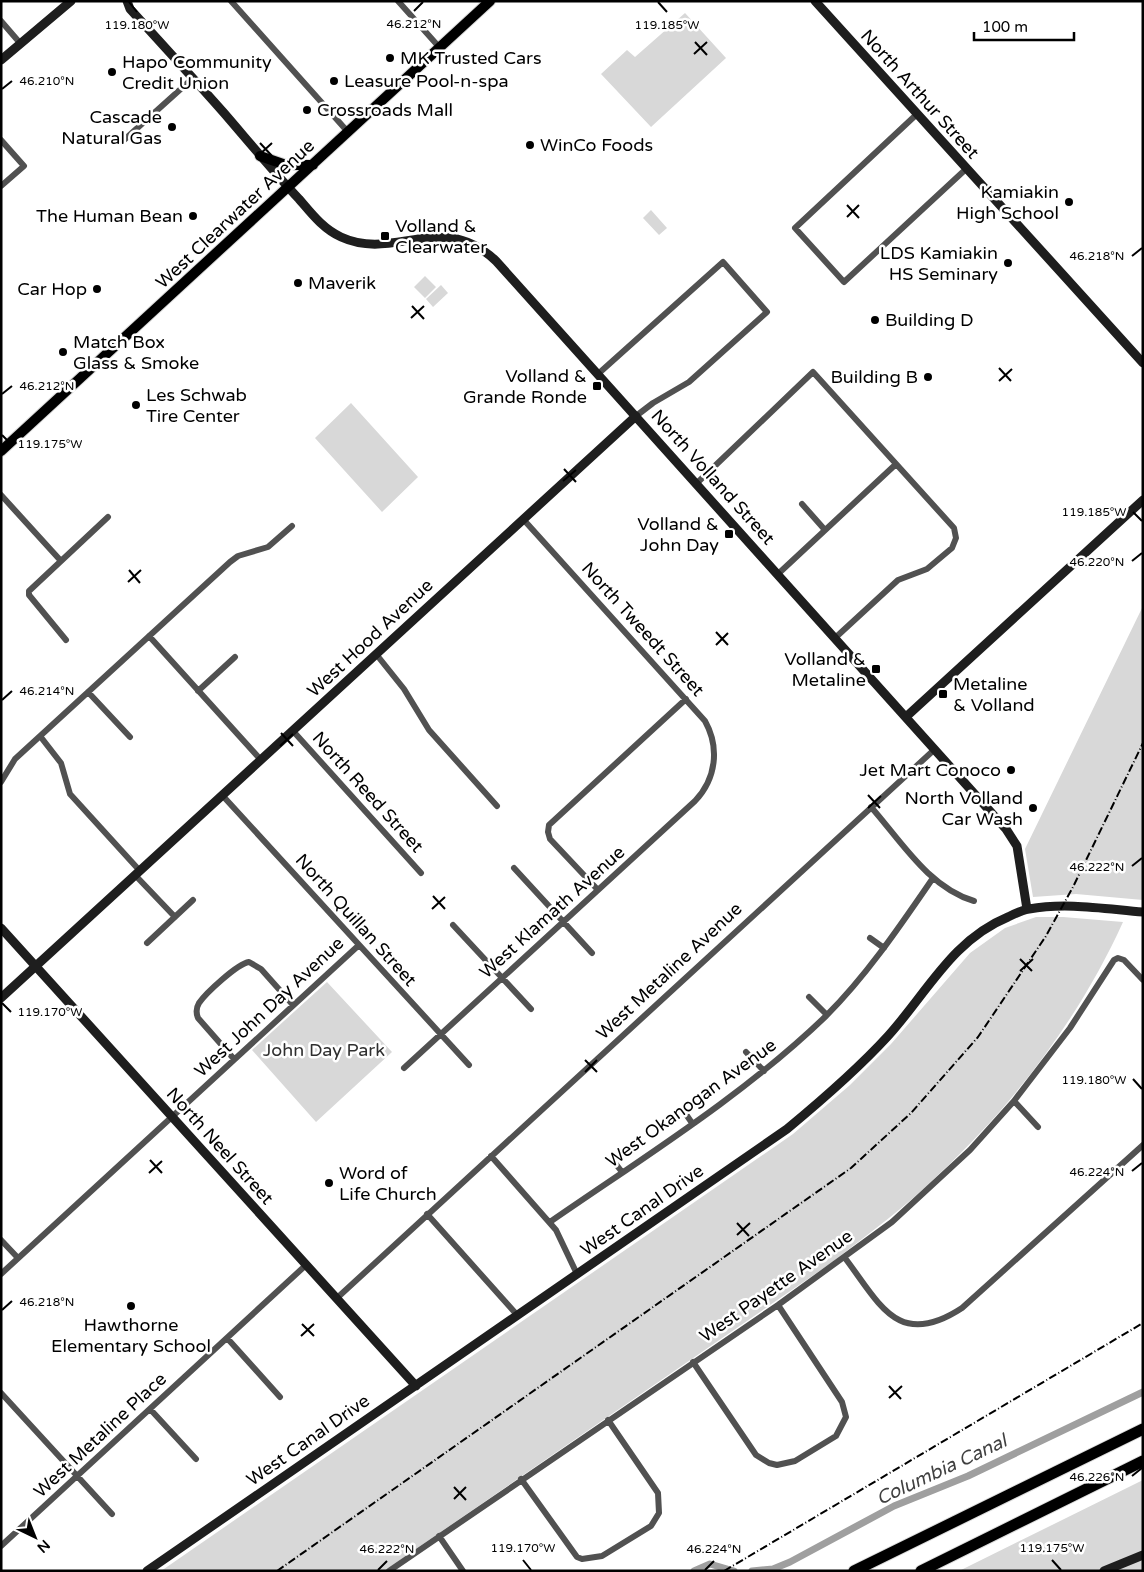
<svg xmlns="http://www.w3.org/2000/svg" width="1144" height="1572" font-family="'Varela Round',sans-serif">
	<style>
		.green { fill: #d8d8d8 }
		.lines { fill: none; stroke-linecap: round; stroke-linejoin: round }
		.canal { stroke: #9f9f9f; stroke-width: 7 }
		.primary-casing { stroke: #dbdbdb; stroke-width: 12 }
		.highway-casing { stroke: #dbdbdb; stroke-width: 13 }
		.street { stroke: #515151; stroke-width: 6 }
		.secondary { stroke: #1e1e1e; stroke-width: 9 }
		.primary { stroke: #000; stroke-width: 10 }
		.highway { stroke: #000; stroke-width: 11 }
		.rail { stroke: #000; stroke-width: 2; stroke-dasharray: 8 2.5 1 2.5; stroke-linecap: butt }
		.ticks { fill: none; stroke: #000; stroke-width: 2 }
		.poi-dot { fill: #000; stroke: #fff; stroke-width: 2 }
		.labels { text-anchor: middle; stroke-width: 5; stroke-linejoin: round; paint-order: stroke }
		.poi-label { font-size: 18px; fill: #000; stroke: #fff; text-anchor: start }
		.street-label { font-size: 18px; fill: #000; stroke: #fff }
		.park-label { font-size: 18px; fill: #2f2f2f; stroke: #fff }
		.water-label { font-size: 19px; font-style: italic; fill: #404040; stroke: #fff }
		.ticks-label { font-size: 12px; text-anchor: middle; fill: #000; stroke: #fff; stroke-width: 5; stroke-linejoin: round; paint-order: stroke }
	</style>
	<rect width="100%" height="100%" fill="#fff"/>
	<path class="green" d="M685,13l41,45 -75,69 -50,-53 26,-24 8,7z
		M651,210l16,18 -8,7 -16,-17z
		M425,276l11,11 -11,11 -11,-11z
		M441,285l7,8 -15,14 -7,-8z
		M351,403l67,74 -36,35 -67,-74z
		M1143,606v294l-67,-6 -43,3 -8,-48z
		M1036,917h27l60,5c-43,95 -108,181 -184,252 -33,33 -71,60 -108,89l-447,308h-223l632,-437 57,-49 41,-41 79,-91 35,-25z
		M327,982l65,70 -76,70 -64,-72z
		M1143,1480v91h-184z"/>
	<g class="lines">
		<path class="canal" d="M694,1571l16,-7 24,7
			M752,1571l21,-2 17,-7 104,-56 74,-30 175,-84"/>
		<g class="primary-casing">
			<path id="primary" d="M260,156l26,9h27
				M1,451l489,-450"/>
		</g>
		<g class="highway-casing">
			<path id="highway" d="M854,1571l289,-142
				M921,1571l222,-110"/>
		</g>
		<path class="street" d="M231,1l117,131
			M398,1l42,47
			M1,21l19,22
			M917,114l-122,114 49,54 122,-113
			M1,140l23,26 -23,20
			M124,140l69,-62
			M598,374l125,-112 44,50 -78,70 -36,21 -17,13
			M697,483l116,-111 141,156 2,10 -4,10 -25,21 -29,11 -63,58
			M1,495l60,66
			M802,504l23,26
			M778,574l117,-109
			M149,636l112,124
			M66,640l-37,-45v-4l79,-74
			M376,654l28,35 25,41 68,76
			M198,691l37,-34
			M88,692l42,45
			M293,731l128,142
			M40,736l21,27 9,31 70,77
			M1,782l14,-23 215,-197 8,-6 30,-9 24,-21
			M222,795l247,270
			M871,807c30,34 58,81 103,94
			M514,868l78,85
			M135,875l40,42
			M598,890l-48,-51 -2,-7 1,-7 137,-126
			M453,925l78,84
			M870,938l14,10
			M147,943l46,-43
			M809,997l18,18
			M746,1052l18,19
			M234,1059l-36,-41c-2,-5 -2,-10 1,-15 7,-10 38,-39 50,-41l12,7 32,36
			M404,1068l291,-267c21,-22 25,-53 10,-80l-182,-202
			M1014,1101l24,26
			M683,1110l9,13
			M491,1156l65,74 21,44
			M615,1163l7,9
			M427,1214l91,102
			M550,1222c94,-65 193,-126 276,-206 41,-41 74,-90 107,-138
			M1,1240l17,18
			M845,1258c35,46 53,92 117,50l181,-163
			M1,1274l358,-329
			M337,1298l598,-549
			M227,1338l53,59
			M693,1362l63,93 13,8 8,2 18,-4 41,-25 10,-19 -4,-15 -64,-97
			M1,1393l111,121
			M150,1409l46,50
			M521,1479l56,78 5,2 20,-3 49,-30 8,-13 -1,-20 -50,-73
			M439,1536l24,35
			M1,1546l305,-281
			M389,1571l389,-266 114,-83 78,-72 44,-49 56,-73 44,-68 4,-2 6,2 19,20"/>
		<path class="secondary" d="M127,1l3,8c32,35 63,69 94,104 25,29 49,58 75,86 12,14 24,30 42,38 54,25 101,-28 155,24l510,568 11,17 10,63
			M815,1l328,362
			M1,60l70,-59
			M907,716l236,-216
			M1,928l415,458
			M1,998l635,-582
			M147,1571l640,-442c35,-29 70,-59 101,-93 39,-43 64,-96 120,-119 6,-3 14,-7 21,-8 37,-7 77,0 114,3
			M1104,1571l39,-16"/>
		<use href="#primary" class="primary"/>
		<use href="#highway" class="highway"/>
		<path class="rail" d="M277,1571l574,-403 60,-55 67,-76 68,-101 27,-49 70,-144
			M724,1571l419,-248"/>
	</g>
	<path class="ticks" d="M129,2l8,10M658,2l9,10M414,11l9,-9M695,42l12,13M694,54l13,-12M2,89l10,-8M260,143l12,13M259,155l13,-12M847,205l12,13M847,217l12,-12M1132,256l10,-8M412,306l12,13M411,318l13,-12M999,368l12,13M999,381l13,-12M2,394l10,-8M2,435l9,9M564,469l12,13M563,481l13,-11M1133,512l9,9M1132,561l10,-8M129,570l11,13M128,582l13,-12M716,632l12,13M716,645l12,-12M2,700l10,-9M281,733l12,13M280,746l13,-12M868,795l12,13M868,808l13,-12M1132,866l10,-8M433,896l12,13M432,909l13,-12M1020,959l12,12M1020,971l13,-12M2,1003l9,9M585,1060l12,12M585,1072l12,-12M1133,1079l9,10M150,1160l12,13M1132,1171l10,-8M149,1173l13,-12M737,1223l12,13M737,1235l13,-12M2,1310l10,-9M302,1324l12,12M301,1336l13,-12M889,1386l12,13M889,1398l13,-12M1132,1476l10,-8M454,1487l12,13M454,1499l12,-12M523,1560l8,10M1052,1560l9,10M378,1570l9,-9M705,1570l9,-9"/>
	<g class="poi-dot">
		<circle cx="390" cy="58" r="5"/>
		<circle cx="112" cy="72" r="5"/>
		<circle cx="334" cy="81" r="5"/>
		<circle cx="307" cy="110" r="5"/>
		<circle cx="172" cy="127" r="5"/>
		<circle cx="530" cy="145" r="5"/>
		<circle cx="1069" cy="202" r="5"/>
		<circle cx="193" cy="216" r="5"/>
		<rect x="380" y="231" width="10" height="10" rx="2.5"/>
		<circle cx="1008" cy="263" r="5"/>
		<circle cx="298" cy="283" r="5"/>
		<circle cx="97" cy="289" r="5"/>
		<circle cx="875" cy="320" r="5"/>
		<circle cx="63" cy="352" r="5"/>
		<circle cx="928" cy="377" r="5"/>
		<rect x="592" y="381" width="10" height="10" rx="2.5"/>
		<circle cx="136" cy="405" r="5"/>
		<rect x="724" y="529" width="10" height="10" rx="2.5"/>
		<rect x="871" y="664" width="10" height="10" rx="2.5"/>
		<rect x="938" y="689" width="10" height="10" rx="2.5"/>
		<circle cx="1011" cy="770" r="5"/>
		<circle cx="1033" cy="808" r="5"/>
		<circle cx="329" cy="1183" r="5"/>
		<circle cx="131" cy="1306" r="5"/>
	</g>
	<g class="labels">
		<g class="poi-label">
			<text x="400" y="64">MK Trusted Cars</text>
			<text x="122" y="68">Hapo Community<tspan x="122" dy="21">Credit Union</tspan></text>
			<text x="344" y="87">Leasure Pool-n-spa</text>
			<text x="317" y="116">Crossroads Mall</text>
			<text x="162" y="123" text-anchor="end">Cascade<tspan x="162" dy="21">Natural Gas</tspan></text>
			<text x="540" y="151">WinCo Foods</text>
			<text x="1059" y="198" text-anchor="end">Kamiakin<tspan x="1059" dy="21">High School</tspan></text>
			<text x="183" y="222" text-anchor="end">The Human Bean</text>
			<text x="395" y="232">Volland &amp;<tspan x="395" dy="21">Clearwater</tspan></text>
			<text x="998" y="259" text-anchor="end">LDS Kamiakin<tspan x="998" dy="21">HS Seminary</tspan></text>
			<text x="308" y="289">Maverik</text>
			<text x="87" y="295" text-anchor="end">Car Hop</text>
			<text x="885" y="326">Building D</text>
			<text x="73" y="348">Match Box<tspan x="73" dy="21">Glass &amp; Smoke</tspan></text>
			<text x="587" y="382" text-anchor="end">Volland &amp;<tspan x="587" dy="21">Grande Ronde</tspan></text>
			<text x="918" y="383" text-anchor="end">Building B</text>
			<text x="146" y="401">Les Schwab<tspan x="146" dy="21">Tire Center</tspan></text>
			<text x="719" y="530" text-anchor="end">Volland &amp;<tspan x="719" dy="21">John Day</tspan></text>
			<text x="866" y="665" text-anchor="end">Volland &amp;<tspan x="866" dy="21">Metaline</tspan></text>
			<text x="953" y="690">Metaline<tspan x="953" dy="21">&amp; Volland</tspan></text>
			<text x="1001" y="776" text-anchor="end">Jet Mart Conoco</text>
			<text x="1023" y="804" text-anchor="end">North Volland<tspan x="1023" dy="21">Car Wash</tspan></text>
			<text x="339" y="1179">Word of<tspan x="339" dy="21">Life Church</tspan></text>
			<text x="131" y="1331" text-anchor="middle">Hawthorne<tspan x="131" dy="21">Elementary School</tspan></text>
		</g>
		<g class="street-label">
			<text transform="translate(920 94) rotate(48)" y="6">North Arthur Street</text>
			<text transform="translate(235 214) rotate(-43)" y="6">West Clearwater Avenue</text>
			<text transform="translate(713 477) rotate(48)" y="6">North Volland Street</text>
			<text transform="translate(643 629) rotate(48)" y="6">North Tweedt Street</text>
			<text transform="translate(370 638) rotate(-43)" y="6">West Hood Avenue</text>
			<text transform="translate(368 792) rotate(48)" y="6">North Reed Street</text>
			<text transform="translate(552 912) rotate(-42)" y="6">West Klamath Avenue</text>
			<text transform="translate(356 920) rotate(48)" y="6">North Quillan Street</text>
			<text transform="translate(669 971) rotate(-43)" y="6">West Metaline Avenue</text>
			<text transform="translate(269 1007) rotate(-43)" y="6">West John Day Avenue</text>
			<text transform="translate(691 1103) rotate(-36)" y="6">West Okanogan Avenue</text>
			<text transform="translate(220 1146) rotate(48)" y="6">North Neel Street</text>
			<text transform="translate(642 1210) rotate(-35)" y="6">West Canal Drive</text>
			<text transform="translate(776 1286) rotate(-35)" y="6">West Payette Avenue</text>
			<text transform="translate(100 1435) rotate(-43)" y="6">West Metaline Place</text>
			<text transform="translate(308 1440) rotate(-35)" y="6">West Canal Drive</text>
		</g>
		<g class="park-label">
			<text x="324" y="1056">John Day Park</text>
		</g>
		<g class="water-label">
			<text transform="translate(941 1469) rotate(-25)" y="7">Columbia Canal</text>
		</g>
	</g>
	<g class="ticks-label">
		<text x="414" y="28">46.212°N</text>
		<text x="137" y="29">119.180°W</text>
		<text x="667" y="29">119.185°W</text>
		<text x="47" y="85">46.210°N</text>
		<text x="1097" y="260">46.218°N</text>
		<text x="47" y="390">46.212°N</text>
		<text x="50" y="448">119.175°W</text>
		<text x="1094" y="516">119.185°W</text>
		<text x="1097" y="566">46.220°N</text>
		<text x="47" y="695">46.214°N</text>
		<text x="1097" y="871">46.222°N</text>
		<text x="50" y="1016">119.170°W</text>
		<text x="1094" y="1084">119.180°W</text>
		<text x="1097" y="1176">46.224°N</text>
		<text x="47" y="1306">46.218°N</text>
		<text x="1097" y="1481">46.226°N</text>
		<text x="523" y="1552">119.170°W</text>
		<text x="1052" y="1552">119.175°W</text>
		<text x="387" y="1553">46.222°N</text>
		<text x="714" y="1553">46.224°N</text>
	</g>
	<rect width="1144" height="1572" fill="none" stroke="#000000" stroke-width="5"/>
	<g transform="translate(35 1537) rotate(137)" stroke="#ffffff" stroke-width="4" paint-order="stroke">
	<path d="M0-4L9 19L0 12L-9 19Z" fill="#000000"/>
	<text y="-8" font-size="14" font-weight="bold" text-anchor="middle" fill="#000000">N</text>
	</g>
	<path d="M974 32v8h100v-8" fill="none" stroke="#000000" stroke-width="2.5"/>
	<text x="982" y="32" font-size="15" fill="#000000" stroke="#ffffff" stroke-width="4" paint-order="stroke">100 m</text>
</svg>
